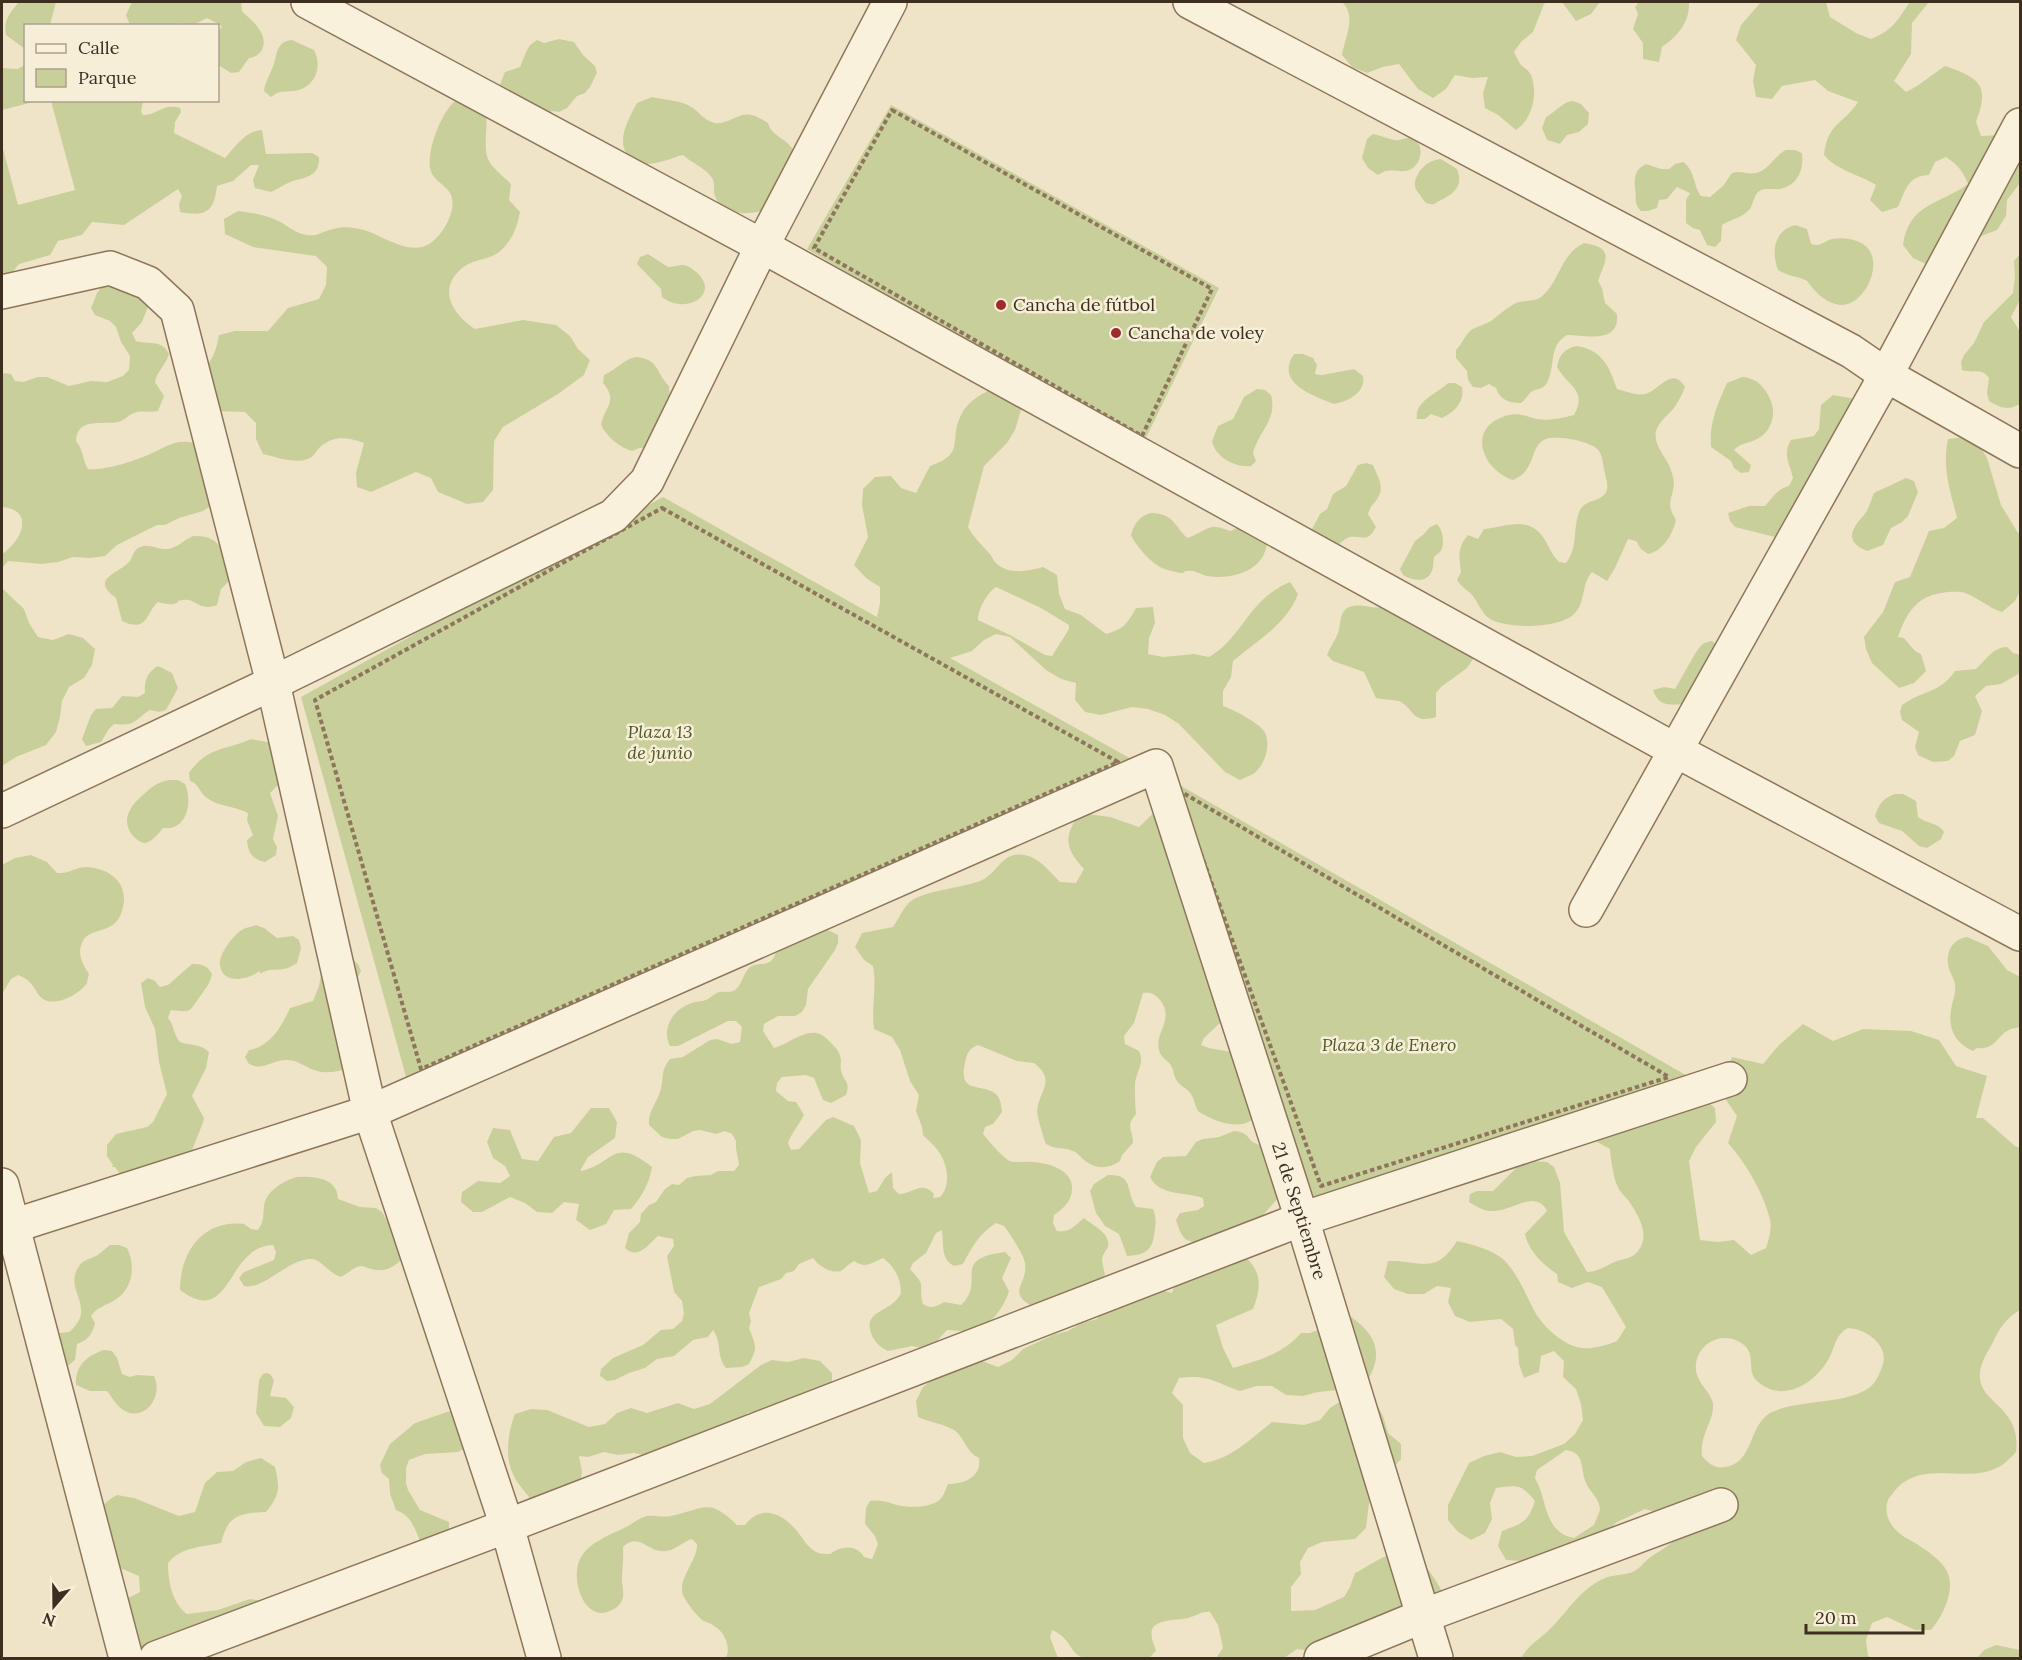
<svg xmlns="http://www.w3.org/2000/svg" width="2022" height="1660" font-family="Lora,serif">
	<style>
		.green { fill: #c9cf9b; fill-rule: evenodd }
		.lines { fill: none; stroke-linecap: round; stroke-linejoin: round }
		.minor-casing { stroke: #8d765c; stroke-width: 36 }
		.path { stroke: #8d765c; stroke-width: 4; stroke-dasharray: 4.5 3; stroke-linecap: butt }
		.minor { stroke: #faf1dc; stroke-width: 33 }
		.poi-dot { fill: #9e2a2b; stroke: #f7eed8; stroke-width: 2 }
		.labels { text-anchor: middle; stroke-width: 5; stroke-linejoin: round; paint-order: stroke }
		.poi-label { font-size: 18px; fill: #3d2e20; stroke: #f7eed8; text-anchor: start }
		.park-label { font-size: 18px; font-style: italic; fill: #4d5a26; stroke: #f7eed8 }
		.street-label { font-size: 18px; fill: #3d2e20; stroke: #f7eed8 }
	</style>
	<rect width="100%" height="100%" fill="#f0e4c8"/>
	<path class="green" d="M19,2h37l-6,23 -24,1 -1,23 -19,-14c-3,-15 4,-22 13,-33z
		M132,2h109l1,9c5,6 13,11 17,18 9,12 5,27 -10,29l-10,14 -8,1 -13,-8v-32l4,-7 -15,-8 -14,7 -16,-2 -2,2h-45l-4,-10z
		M1342,2h205l-3,2 -11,28 -12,10 -7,10c2,4 4,9 7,13 3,3 8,5 10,10 7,18 2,44 -15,55l-18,-15 -13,-7 -2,-15 5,-16 -16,1 -17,-3 -9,14 -13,9 -15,-9 -19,-25 -16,3 -16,6 -15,-6 -10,-12c3,-18 15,-39 0,-53z
		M1562,2h38l-9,12 -15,7z
		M1639,2h50c1,20 -11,34 -27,45l-3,15 -16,-3v-16l-10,-14 5,-15 -3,-7z
		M1761,2h65l4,15 26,16 15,6c23,-9 26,-19 39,-37h19l-17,21 -1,31 -17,27 12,11c15,-7 25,-17 39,-26 35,12 45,19 31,56l5,14 39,-2v49l-13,17 -1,16 -9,14 -31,12 -38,23 -15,-7 -10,-13c6,-42 36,-40 65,-61 -5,-13 -10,-19 -22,-27l-11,5 -6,13c-21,1 -23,14 -31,32l-16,5 -12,-12 6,-15c-17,-11 -39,-14 -52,-30 4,-33 18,-29 34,-53l-30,-11 -13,-11 -33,6 -10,13 -16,-2 -3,-16 3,-16 -20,-25 5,-15z
		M559,39l15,3 9,13 12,11 2,7 -7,14 -5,6 -8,3 -10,12 -8,4 -7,-1 -8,3 -45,-27 6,-15 15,-5 6,-15 4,-7 7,-5 7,3z
		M292,40l22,10c9,17 1,38 -20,41 -9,1 -15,-1 -23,6l-7,-6c1,-9 5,-14 8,-22 6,-13 2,-27 20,-29z
		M25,65l1,35 11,1 -35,9v-42l15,1z
		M652,97c13,3 24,3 36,8 11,5 15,16 27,18 13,2 24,-11 36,-8 6,1 12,5 17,8 4,14 19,15 26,28l-26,59c-19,4 -45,8 -53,-14 -3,-7 1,-12 -3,-18 -6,-10 -22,-16 -29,-23 -12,3 -24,9 -37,9 -5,0 -9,-3 -13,-6 -21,-11 -4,-40 4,-55z
		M51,101h92l-2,11 2,3c14,1 19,-12 37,-7l1,4 -6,10 -1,11 51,25c11,-12 20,-27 37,-28l4,24 46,-1 7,4c1,18 -11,20 -26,24 -7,2 -15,8 -22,11l-16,-4 -2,-8 6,-15h-8l-18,16 -16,5c-3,26 -11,31 -37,26l-1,-8 3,-8 -4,-7 -54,36 -32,-3 -10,13 -24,6 -8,14 -31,9 -17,21v-140l16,60 57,-15z
		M455,101l16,4 15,7c2,15 -3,35 2,47 4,9 16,18 23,25l-2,16 11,12c-3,16 -8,29 -21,40 -10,8 -24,7 -34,14 -29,21 -14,47 10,63l48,-9 33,5 14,11 8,13 12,11 -6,15 -26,19 -55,33 -9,14 -1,49 -10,12 -16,2 -29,-12 -7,-14 -15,-6 -45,20 -14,-5 -1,-14 8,-30c-17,-6 -30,-8 -44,4 -3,3 -6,9 -10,11 -14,7 -33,-1 -47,-4l-7,-15v-16l-11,-11 -32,-1 -15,-36c13,-12 18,-22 21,-40l16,-4h33l20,-23 31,-9 7,-14 1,-18 -11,-11 -63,-9 -28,-13 -1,-15 14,-8c12,2 25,3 36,8 10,4 19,12 28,15 16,4 17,-2 31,-5 10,-3 21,-2 31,1 20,6 45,26 65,14 13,-8 30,-35 21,-51 -5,-9 -18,-13 -20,-25 -3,-18 11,-55 25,-67z
		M1573,101l8,3 8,9 -1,11 -9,8 -12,3 -7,9 -13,-4 -5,-12 4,-11c9,-5 18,-16 27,-16z
		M891,105l328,183 -76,156 -336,-195z
		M1373,134c7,1 14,5 22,6 5,1 9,-2 14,-2 15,1 14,22 5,29 -10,8 -18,2 -27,4 -3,0 -6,2 -9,4l-10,-7 -6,-10 5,-19z
		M1786,150h9l7,3c2,16 -4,33 -22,36 -7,1 -16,-2 -22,3 -4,4 -5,12 -8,17 -8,9 -19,10 -28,16l-1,16 -6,6 -8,-2 -7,-15 -7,-2 -7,-5v-23l4,-7 -13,-6 -10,12 -8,1 -2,8 -9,3h-7c-8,-8 -4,-12 -6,-22 -1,-12 0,-20 11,-25l15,5h8l6,-5 8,-2c12,8 10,23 18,34l9,1 13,-11 9,-13c10,-3 15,2 24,0 12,-2 19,-18 30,-23z
		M1441,159l16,10c7,17 -3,25 -18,32 -4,2 -4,4 -9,3 -6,-1 -7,-5 -10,-9 -6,-7 -7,-12 -2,-21 5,-9 13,-14 23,-15z
		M1795,225l12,4 4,15c10,3 13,-3 21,-5 10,-2 23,0 31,5 24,15 2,63 -23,61 -13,-2 -22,-10 -30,-20 -3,-4 -2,-4 -7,-6 -9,-3 -17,-4 -25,-9 -7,-19 -4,-39 17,-45z
		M1584,243c31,5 22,16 14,38l4,7 3,15 12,11c3,31 -33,21 -50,21 -19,11 -11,31 -20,48 -4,7 -10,5 -16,9 -3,3 -6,8 -10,11 -12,0 -21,-3 -25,-15l-7,-4 -8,4 -8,-1 -5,-7 -1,-9 -11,-13v-8c6,-6 8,-13 14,-19 6,-5 15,-6 21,-10 8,-6 14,-12 23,-17 8,-4 20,-2 27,-7 19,-15 19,-43 43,-54z
		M648,254l20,13c5,0 10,-2 15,-2 4,0 10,4 13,7 26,22 -10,44 -34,25l-1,-8 -24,-25 3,-7z
		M2020,254v46l-9,17 9,15v72c-11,7 -20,4 -31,-3l-2,-8 2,-15c-8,-11 -16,-4 -27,-8l-1,-8 3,-7 10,-12 10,-21 29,-29 2,-16 -1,-16z
		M107,280l44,19 -9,23 -10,11 4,8c13,4 26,-2 33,13 -3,11 -12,17 -14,28l9,14 -6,15c-8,2 -16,-1 -24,2 -6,2 -10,8 -16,9 -16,3 -41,-5 -42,19 8,9 6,19 12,28 16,2 46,-8 60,-14 16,-7 30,-18 49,-11l20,58 -14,9 -24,7 -14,7h-8l-40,20 -12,11 -15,2 -17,-1 -15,5 -16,2 -34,-3 -6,7v-14c19,-12 34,-44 0,-47v-134l9,1 4,7 8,1 15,-5h9l22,9 22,-5 16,1 16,-6 6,-6 1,-14 -9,-14 -5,-15 -6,-6 -15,-6 -4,-7 6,-15z
		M1577,346c26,5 32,20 40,43 8,2 20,7 28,5 14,-3 27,-29 40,-7 -3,8 -7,15 -11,21 -6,7 -15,14 -18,23 -3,15 11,26 15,39 1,3 3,10 3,13 -1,17 -9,19 2,37 -3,14 -13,31 -28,34l-7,-5 -5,-8 -8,-2 -13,29 -8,13 -15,-9c-11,12 -6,31 -18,42 -15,15 -67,15 -84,5 -8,-5 -12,-16 -17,-23 -5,-6 -12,-9 -16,-16l4,-8c-2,-16 -4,-24 7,-37l10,4 6,-10c21,-2 44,-14 59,8 6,9 9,18 16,25l7,1c13,-16 6,-36 14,-53 6,-11 21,-8 26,-18 3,-6 0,-13 -1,-19 -2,-6 -2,-16 -6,-22 -7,-10 -42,-16 -53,-12 -17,6 -9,32 -33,41 -32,-11 -46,-52 -8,-64 13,-4 20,0 32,3 12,2 26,-1 37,-4 14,-25 -6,-28 -17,-48 2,-12 8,-19 20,-21z
		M1294,354h9l10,4 4,7 -2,9 7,1 32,-6 9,7c3,17 -15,25 -29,28 -20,-8 -60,-21 -40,-50z
		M637,357c23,3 18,15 32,29l1,16 -10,12 3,7 -15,27h-9l-7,3c-13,-4 -25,-14 -31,-26 3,-18 18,-23 2,-42l1,-8c12,-5 21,-17 33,-18z
		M1742,377c13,1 20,7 26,18 10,16 5,37 -13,45 -8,4 -15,3 -21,10l17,15 -2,7 -8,1 -7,-5 -3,-7 -20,-14c-2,-24 6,-42 16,-64z
		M1448,383h7l7,4c3,15 -8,25 -20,31l-11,-4 -6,5h-8c-3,-18 20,-25 31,-36z
		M997,387l27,13 -9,30 -8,13 -23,23 -16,61c6,11 13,17 21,26 3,3 5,9 8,11 13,11 32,7 46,3l14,8 2,19 6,15 16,6 25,19c18,-5 21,-10 30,-26l17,-1 2,16 -6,15 -1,16 15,3 31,-3 15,3c34,-19 38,-57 81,-75l8,12c-11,30 -41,47 -65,67l-2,16 -8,14v15c9,3 36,17 41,25 8,13 1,35 -11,43 -4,2 -9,4 -13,6l-15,-8 -46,-48 -14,-9 -17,-6 -16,-2 -31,8 -16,-3 -10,-12 1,-17 -15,-4 -15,-9 -36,-33 -14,-3 -12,6 -12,11 -22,7 192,107 -734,319 -107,-387 362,-200 214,120 3,-14v-16l-14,-9 -12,-13 14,-28 -6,-32 1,-16 12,-12 16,-1 10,12 15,5 14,-27c37,-13 18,-25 31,-51 7,-15 22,-22 36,-28zM996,587l45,21 28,17v4l-17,27 -7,-1 -35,-20 -32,-15c0,-11 9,-27 18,-33z
		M1257,389l8,1 6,5c7,25 -13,37 -18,58l3,8 -5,5c-16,2 -36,-9 -39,-25l6,-15 15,-7 11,-22z
		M1833,395l23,4 -17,87 2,7 -5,7 -53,39 -48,-12 -5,-6 -2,-8 21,-7h16c8,-9 12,-17 24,-20l4,-8c-3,-14 -11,-24 -2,-38l23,-4 5,-7 2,-24z
		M1964,437l15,7 8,14 14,47 17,28h2v58l-5,10 -13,11c-15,-5 -23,-14 -37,-19 -7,-2 -17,-1 -24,0 -25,4 -35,21 -43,44l6,1 11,13 6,3 5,17 -12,12 -15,5 -27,-25 -6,-14 -2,-12 19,-25 12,-30 15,-5 19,-46 15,-3 13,-10c-7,-28 -15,-50 -9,-79z
		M1366,463l7,2c6,14 13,24 2,37 -4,4 -5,6 -7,12l8,13c-9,17 -13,8 -26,10 -5,1 -10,7 -13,9l-21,-10 -4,-7 8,-15 7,-5 6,-15 13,-8 12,-21z
		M1906,478l8,3 4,11 -10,24 -6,6 -11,6 -8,17 -16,6c-23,-9 -16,-22 -3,-36 5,-6 7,-15 10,-22z
		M1151,513c23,1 23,12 36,25 9,-2 22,-13 29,-11 5,0 10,3 15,4l13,-7 23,18c-2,29 -35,38 -60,34 -6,-1 -12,-6 -18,-5 -9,0 0,2 -9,2 -5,-1 -13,-3 -18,-5 -10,-4 -27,-23 -31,-33 3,-11 8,-19 20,-22z
		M1437,524c6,6 8,19 4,27 -2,2 -5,4 -7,6 0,1 -1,9 -1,10 -3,16 -18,15 -30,8l-3,-6 15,-28 9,-7 6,-7z
		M193,536c30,-1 31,18 39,42l-11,11 -4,16c-18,7 -21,-7 -34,-5 -9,1 -1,2 -10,4 -4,1 -11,-1 -15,-2 -13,12 -10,31 -36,19l-6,-23c-27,-19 3,-25 13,-36 4,-5 4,-12 11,-15 9,-4 18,3 28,2 9,-1 16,-9 25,-13z
		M1409,583l13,8 54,64 -9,13 -26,19 -5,6v24c-23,7 -21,-6 -35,-15 -6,-3 -18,-2 -25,-4l-12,-26 -31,-11 -6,-6c3,-8 8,-14 11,-22 4,-11 0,-24 15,-27 10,-2 20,3 29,1l19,-23z
		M2,588l22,21 5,14 9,14 15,3 16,-6 14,4 12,11 -3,16 -8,13 -15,9 -7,14 -2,16 -4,15 -10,13 -30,12 -14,9z
		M1712,641l6,5 -32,59c-15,-1 -27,3 -33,-15l11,-3 11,2c6,-9 22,-42 28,-45 2,-2 6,-2 9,-3z
		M2007,647l6,6 7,2v18l-19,11 -15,2 -11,10 7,15 -7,24 -15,6 -6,15 -6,5 -15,1 -15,-7 -3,-8 4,-15 -17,-12 -2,-8 2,-7c21,-15 37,-11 53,-34l21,-2c11,-10 16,-21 31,-22z
		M158,666l14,7 6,15 -12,22 -7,2 -9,-2c-17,11 -13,16 -36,14l-5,5 -8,13 -15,4 -4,-7 9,-24 5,-6 16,-1 10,-12 16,1 7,-4c-1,-12 2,-21 13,-27z
		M251,739l25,5 6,37 -12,12 8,23 -5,23 4,8 -1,8 -11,7c-12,-2 -17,-9 -18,-22l6,-5 -6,-15 1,-7c-13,-7 -29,-6 -41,-15 -8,-6 -8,-14 -17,-17l-1,-8c19,-27 35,-22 62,-34z
		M1169,779l522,299 -377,119 -37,-106c-8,8 -16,21 -25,29 -15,11 -41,0 -54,-9 -3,-5 -4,-12 -7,-17 -4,-6 -11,-8 -14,-13 -4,-6 -3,-12 -7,-17 -4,-5 -7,-5 -10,-11 -8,-20 16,-32 0,-53 -5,-6 -9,-8 -17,-7l-9,30 -10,13 1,8 14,7c6,13 -3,20 -4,33 0,11 0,20 1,30 -11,13 -3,15 -3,29l-11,12 -2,6c-12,8 -24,9 -36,-1 -4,-3 -6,-7 -11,-9 -9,-4 -18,-1 -27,-7 -2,-5 -9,-28 -9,-33 2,-21 20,-30 -3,-48l-17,-2 -39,-16c-9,4 -11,8 -13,18 -7,32 16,19 31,31 5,5 5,11 6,18l-9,12 -8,3 -2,7c5,6 21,25 27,27 7,2 16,0 23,1 16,1 40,8 39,27 0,12 -9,20 -18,26l-1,8 4,8c12,2 18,-5 27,-13 8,7 27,15 24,29 -2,4 -6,8 -6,13 1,10 5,13 1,24l-65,26c-35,-19 -10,-22 -13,-47 -1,-8 -15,-29 -21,-37l-8,-3c-17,11 -24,24 -33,41l-9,2c-14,-8 -10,-22 -12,-36l-6,3 -10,20 -13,10 -3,6c19,20 7,15 13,35 8,5 13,3 21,-2l17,3c26,-24 -12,-46 44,-53l6,6 -9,20 7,13c-5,17 -19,36 -38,40 -7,1 -16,-1 -24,-1l-11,12 -15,6 -9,-2 -24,5c-8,-4 -14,-9 -17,-18 -8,-24 21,-20 30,-40 0,-14 -6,-26 -18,-35 -12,5 -17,11 -29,3 -4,2 -10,8 -13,10 -11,3 -23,-6 -28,-13l-14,6 -5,7 -8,2 -5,6 -22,8 -10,26 2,8 -2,7c6,17 10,18 0,36l-7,3 -16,1c-10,-12 -4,-26 -13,-38l-5,7 -15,3 -19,16 -17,3 -12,9 -16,5 -14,7 -8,1 -7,-5 1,-7 12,-11 30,-13 18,-15 12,-1 9,-8 2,-7 -2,-13 -8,-9 -7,-36 7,-10 -1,-7 -15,-3c-10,9 -20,24 -33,12l4,-15 11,-11 1,-8 8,-9 7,-3 9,-13 7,-5 7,1 8,-7 8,-2 16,-1 7,-4h16l5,-6c-1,-9 -4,-15 -3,-24l-4,-7 -7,-3 -9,3 -16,-4 -7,1 -15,8h-8l-8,-2 -13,-12c-1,-14 7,-21 11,-33 5,-15 -1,-19 10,-33l13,-2 27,-17 7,-1 15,5 8,-2 2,-15 -6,-6h-8l-50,25h-8c-9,-18 3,-37 22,-43 4,-2 9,-1 14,-3 5,-2 9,-8 15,-8 6,-1 9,1 14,-2 7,-5 8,-17 15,-23 7,-5 14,-1 21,-6 5,-5 5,-12 11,-15 12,-8 28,-12 42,-18l14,7v8l-3,7 -27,39 -2,16 -4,7 -7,4h-17l-14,8 -1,7 11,17c18,-5 38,-27 55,-7 4,4 10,9 11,15 2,4 0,9 1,14 2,12 10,10 5,25l-15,8 -8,-3 -9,-22 -8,-3 -24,2 -5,6 -1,8 12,10 8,1 8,13c-5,10 -12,17 -16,28l3,7 8,-1 27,-29 7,-3 21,9 7,14 -1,23 9,30 8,-2 8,-13 7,-6 1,16 6,6c14,0 22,-14 35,0l-1,4 7,-1c11,-11 8,-32 -1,-45 -4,-6 -11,-12 -16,-17l-1,-8 -6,-16 3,-16 -9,-14 -10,-31 -8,-13 -18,-8c-3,-21 3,-41 -1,-63l-9,-6 -9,-13 7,-14 31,-6c5,-7 11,-21 18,-26 15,-11 53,-13 71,-21 16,-7 20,-29 42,-25 15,2 26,17 36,27l16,1 8,-14c-19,-21 -21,-32 -4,-56l30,4 29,10 23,-22zM1222,1021l10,31 -23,-4 -8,-3 3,-7z
		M170,780h8l7,4c8,18 2,47 -22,44 -4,5 -11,14 -18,15 -4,0 -9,-4 -12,-7 -14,-17 -1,-32 12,-43 9,-8 13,-11 25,-13z
		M1895,794h8l13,7 2,16c9,7 20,5 26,15l-3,7 -14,9 -8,-2 -17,-15 -23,-8 -4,-7c4,-12 8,-18 20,-22z
		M31,855l16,7 10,11c12,1 20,-7 31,-6 20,2 37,13 36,34 -1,8 -3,16 -8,21 -10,11 -29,7 -34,21 -5,11 1,22 7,31 0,0 -2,8 -2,9 -7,11 -30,23 -42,17 -11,-5 -8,-18 -27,-25l-7,4 -9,15v-63l1,-2 -1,-64 13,-7z
		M256,925l8,3 13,10 16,-2 6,4 2,8 -4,15c-17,12 -24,2 -37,11v-3c-11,8 -36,15 -40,-5 -2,-11 13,-31 22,-36 4,-3 9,-3 14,-5z
		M1967,937l21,9 19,24 13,7v50c-3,1 -6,1 -9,2 -15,6 -14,21 -34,19l-4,3c-20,-9 -26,-25 -21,-46 1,-6 4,-12 3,-19 0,-6 -4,-11 -6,-17 -4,-15 2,-30 18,-32z
		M352,959l6,5 3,7 -7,14 -4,83c-10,3 -23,6 -33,3 -11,-3 -20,-12 -32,-11 -14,1 -22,11 -36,4l-4,-7 4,-7c21,-3 33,-24 41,-42l23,-7 6,-15 4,-23z
		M192,964c10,0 15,1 20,10 -2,9 -5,13 -11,21 -12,16 -7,18 -30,15l-3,8c6,6 5,16 12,24 11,4 20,1 29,10l-3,16 -14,28 12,22 -2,7 -19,48 -60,5 -8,-11h-3l1,-2 -6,-9v-11l9,-11 31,-7 6,-5 14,-28 -8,-32 -4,-33 -10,-22 -4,-24 7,-5 7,3 5,6 8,-2z
		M1803,1024l30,17 30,-12 48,2 28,9 17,26 31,10 -11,42h7l32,28 5,2v162c-14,8 -21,19 -28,34 -5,9 -11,18 -12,29 -3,31 42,32 36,79 -3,4 -6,6 -10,10 -34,28 -84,-8 -113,31 -1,2 -4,4 -5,7 -4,10 0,22 7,29 6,8 19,12 26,18 8,5 19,13 24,21 13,18 -2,48 -14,62h-16l-28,-13 -15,6 -6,17 2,16 3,2h-350c7,-13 19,-19 29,-29 18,-18 31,-41 55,-51 9,-4 22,-2 31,-8 4,-2 7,-7 11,-10 8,-7 18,-11 26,-19l-14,-28 -14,-4 -28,13 -12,11 -52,20 -17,2 -14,6 -16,-1 -8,-14 4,-15c21,-8 26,-9 33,-30 -13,-17 -19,-16 -39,-13l-6,15 2,16 -7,14 -14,7 -13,-8 -10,-12v-15l21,-42 15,-7 16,-4 16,5 16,-1 32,-12 11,-10 8,-14 -2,-16 -5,-15 -13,-12 1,-16 -10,-10 -13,5 -2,16 -15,6 -5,-14 -1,-16 -3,-3 -2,-16 -12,-10 -31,3 -15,-6 -7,-14 3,-14 -14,-2 -13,8h-16l-14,-5 -10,-12 4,-16c34,-1 47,15 69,-20 16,4 35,8 47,19 14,14 22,35 31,52 8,14 26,31 42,35 11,4 30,-2 40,-6l9,-14 -24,-40 -14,-5 -16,6 -14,-6 -1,-8c-14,-9 -29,-24 -32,-40l22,-23c-11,-23 -37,2 -56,0 -7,0 -16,-5 -22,-9l1,-8 7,-3h16l23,-23 15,-7 16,1 7,5 6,16 4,49 23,40c12,0 19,-7 30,-11 7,-2 16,-3 21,-10 13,-15 0,-37 -10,-51 -4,-5 -9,-9 -11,-15 -3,-5 -7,-30 -7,-36l-13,-7 -1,-7 113,-32 6,5 1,14 -20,25 -7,14 11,79 18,2 16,-2 17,15 15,-7c3,-10 7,-22 3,-32 -6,-24 -24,-54 -41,-73l9,-27 -17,-25 12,-34 31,7 16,-19zM1848,1328c11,1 21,5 29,14 6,7 9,15 5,25 -2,5 -4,11 -8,16 -19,23 -76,15 -104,30 -22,13 -16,50 -45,54 -10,2 -16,-3 -23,-11 -3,-21 13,-36 11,-53 -3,-12 -15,-19 -17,-32 -3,-28 30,-44 50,-24 9,10 1,25 11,34 10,9 21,12 34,9 18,-5 33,-20 40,-36 5,-12 6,-20 17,-26zM1566,1450c4,1 10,2 13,7 4,7 3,19 8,28 5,9 12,13 13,25l-6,15 -20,13c-31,-6 -26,-38 -39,-60l2,-8z
		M591,1108h18l8,14 -2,16 -27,19 -8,14c34,-6 32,-36 72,-4 -3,17 -10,29 -21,42l-17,1 -8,14 -16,6 -14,-10 3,-16 -15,-2 -12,11 -15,-1 -12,-9 -15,-6 -28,15h-9l-12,-10 1,-10 16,-11 22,2 10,-7 -5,-10 -12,-8 -6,-16 6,-14 17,2 12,29 16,2 16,-24 17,-4z
		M1234,1131c16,1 12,8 21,12 6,3 13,5 19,9l5,45 -16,18 -2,8c-15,5 -59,25 -74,17 -6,-3 -9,-14 -11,-20l4,-7 18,-3 6,-4 -1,-8c-17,-6 -44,-2 -53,-21l7,-15 6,-5 23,-1 10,-14 7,-3 16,-2z
		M1108,1175c26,-1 17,15 28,32l17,2c3,7 3,13 2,20 -2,20 -7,26 -28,27l-8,-22 -14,-8 -9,-13 -6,-22 4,-7z
		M297,1177c17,-1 41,1 41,22l22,8 16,1 6,4 8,14 6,4 8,26c-8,11 -19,17 -33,13 -1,0 -8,-3 -9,-3 -7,0 -15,8 -21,11 -15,-5 -19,-19 -32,-18 -25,3 -45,31 -65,27l-5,-8 5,-6 30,-12 2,-8 -3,-7c-47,1 -41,84 -93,45 0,-38 23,-71 64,-66l7,5 7,1c6,-8 5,-14 6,-24 2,-15 19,-25 33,-29z
		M110,1245h9l8,3c9,17 6,41 -12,52 -10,6 -18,7 -24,16l4,7c-3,12 -7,17 -18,21l-2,16 -12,10 -10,-36 16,-2c30,-25 -7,-41 10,-66 4,-7 14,-7 20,-12 4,-3 7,-6 11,-9z
		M1234,1250c26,14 30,32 19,59l-37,16 7,23 10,20c26,-8 50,-14 68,-35h9l41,-16c28,19 33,41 13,68l-16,4 -30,3 -15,4 -17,-1 -14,-9h-16l-16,5c-26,-9 -32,-17 -61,-13l-7,15 11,12v33l7,15 14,10c29,-5 46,-24 68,-41l32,3 16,-5 10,-12 14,-9 15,-3 16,6 8,14 5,17 13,11v15l-31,36 -4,33 -11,11 -33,3 -14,6 -8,14 1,12 -10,13v24l24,-1 29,-13 6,-10 5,-14c13,-6 28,-19 43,-20 22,-2 37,25 46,42l-133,56 -14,-2 -13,9h-68l7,-10 -5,-23 -8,-13c-9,-1 -13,4 -22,6 -11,3 -41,0 -36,19 0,5 3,9 4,14l-6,6 -4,1c-12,0 -59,2 -67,-2 -11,-8 -9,-18 -27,-26l-2,7 8,21h-332c5,-11 -1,-26 -12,-32 -3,-3 -9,-4 -12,-6 -7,-6 -14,-16 -18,-23 -9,-16 14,-36 13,-53l-5,-5c-10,3 -16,11 -26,12 -18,3 -26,-20 -43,-4 1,11 -1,21 -1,32 0,6 2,12 1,18 -1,6 -6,11 -11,13 -28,15 -42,-32 -32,-51 9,-17 28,-23 44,-31 7,-3 13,-9 20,-11 8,-3 18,1 27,-1 34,-7 37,-19 66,9h8c16,-21 37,-12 52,6 6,7 10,16 19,21 4,2 9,2 14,2 11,-8 26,-10 34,3l8,2 6,-15 -3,-8 -10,-12 1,-16 4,-7c13,-2 20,3 32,5 11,2 34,1 40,-9 3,-4 4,-9 6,-13 16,0 34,-7 31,-26 -13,-6 -14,-20 -25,-28 -10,-6 -25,-8 -36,-13l-2,-16 7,-14 14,-11 13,-8 32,-7 16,6 14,-7 11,-11 30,-14 15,-4 14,-8 15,-4 3,-9 48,-23 24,6 9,-29z
		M104,1350l8,1 5,7 5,16 8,3 7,-2 17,1c9,18 -6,44 -27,36 -10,-4 -14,-14 -20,-21h-17l-14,-6c-1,-19 10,-29 28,-35z
		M804,1358l16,3 12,12v16l-55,20 -30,4 -7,15 -92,28 -14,-3 -16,2 -14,-3 -16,5 -9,-1 3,16 -3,16 -48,12c-5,-8 -13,-15 -17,-24 -10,-18 -6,-44 1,-62l16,-5 16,1 42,17 16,-3 12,-11 14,-5 16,5 31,-10 16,6 16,-5 51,-39 11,-5 16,2z
		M267,1373l3,1 4,6 -4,16 16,2 8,9 -3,11 -11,9 -16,-1 -8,-13 3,-33 4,-6z
		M453,1410l12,38 -7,4 -33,2 -16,6 -3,8v15l2,7 12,20 29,12v8l-3,6 -25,7c-7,-15 -9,-27 -25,-33l-6,-16 -1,-15 -7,-6 -2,-8 10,-21 25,-21z
		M261,1458l14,9c5,21 5,28 -9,45 -27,1 -38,3 -45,31 -20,4 -40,4 -53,20 0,18 4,40 19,51l31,-4 32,-11 19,3 -61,21 -15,3 -16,9 -23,20 -14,-6 -14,-50 14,-7 -1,-16 -41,-17c-2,-31 -11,-47 19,-64l17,3 45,18 16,-4 10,-29 12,-11 16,-1 13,-9z
		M1996,1645l24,5v8h-43l7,-8z"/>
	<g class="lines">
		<g class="minor-casing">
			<g id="minor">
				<path d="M308,2l454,244 913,504 345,184"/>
				<path d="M1190,2l661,349 35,24 134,76"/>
				<path d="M2,292l108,-24 38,15 29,27 96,373 97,429 137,414 37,132"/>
				<path d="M2,811l271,-128 340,-167 34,-35 115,-235 128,-244"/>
				<path d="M1586,910l300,-535 134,-250"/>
				<path d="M2,1185l124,473"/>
				<path id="s1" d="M13,1226l357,-114 786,-346 146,453 134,439"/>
				<path d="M156,1658l351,-132 795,-307 428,-140"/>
				<path d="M1321,1658l102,-42 298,-111"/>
			</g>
		</g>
		<path class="path" d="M892,110l320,179 -70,147 -328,-188z
			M662,508l456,254 -697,307 -106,-369z
			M1178,790l491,287 -348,109z"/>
		<use href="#minor" class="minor"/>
	</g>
	<g class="poi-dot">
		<circle cx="1001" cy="305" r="6"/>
		<circle cx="1116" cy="333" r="6"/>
	</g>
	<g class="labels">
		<g class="poi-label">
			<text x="1013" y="311">Cancha de fútbol</text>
			<text x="1128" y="339">Cancha de voley</text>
		</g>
		<g class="park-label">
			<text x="660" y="738">Plaza 13<tspan x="660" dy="21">de junio</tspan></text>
			<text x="1389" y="1051">Plaza 3 de Enero</text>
		</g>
		<g class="street-label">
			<text dy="6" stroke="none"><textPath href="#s1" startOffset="1701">21 de Septiembre</textPath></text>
		</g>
	</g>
	<rect width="2022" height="1660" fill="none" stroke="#3d2e20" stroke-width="6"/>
	<rect x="24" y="24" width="195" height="78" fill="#f7eed8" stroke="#ada18e" stroke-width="1.5"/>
	<rect x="36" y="44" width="30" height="9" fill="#faf1dc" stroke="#ada18e" stroke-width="1.5"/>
	<text x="78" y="54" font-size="18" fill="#3d2e20">Calle</text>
	<rect x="36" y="69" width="30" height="18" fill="#c9cf9b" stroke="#ada18e" stroke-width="1.5"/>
	<text x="78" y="84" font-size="18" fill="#3d2e20">Parque</text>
	<g transform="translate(54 1606) rotate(200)" stroke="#f7eed8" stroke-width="4.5" paint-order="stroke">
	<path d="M0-4.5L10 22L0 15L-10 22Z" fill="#3d2e20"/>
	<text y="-9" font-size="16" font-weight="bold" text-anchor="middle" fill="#3d2e20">N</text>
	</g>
	<path d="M1806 1624v9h117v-9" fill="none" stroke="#3d2e20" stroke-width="3"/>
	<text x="1815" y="1624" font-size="18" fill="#3d2e20" stroke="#f7eed8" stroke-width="4.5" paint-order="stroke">20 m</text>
</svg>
